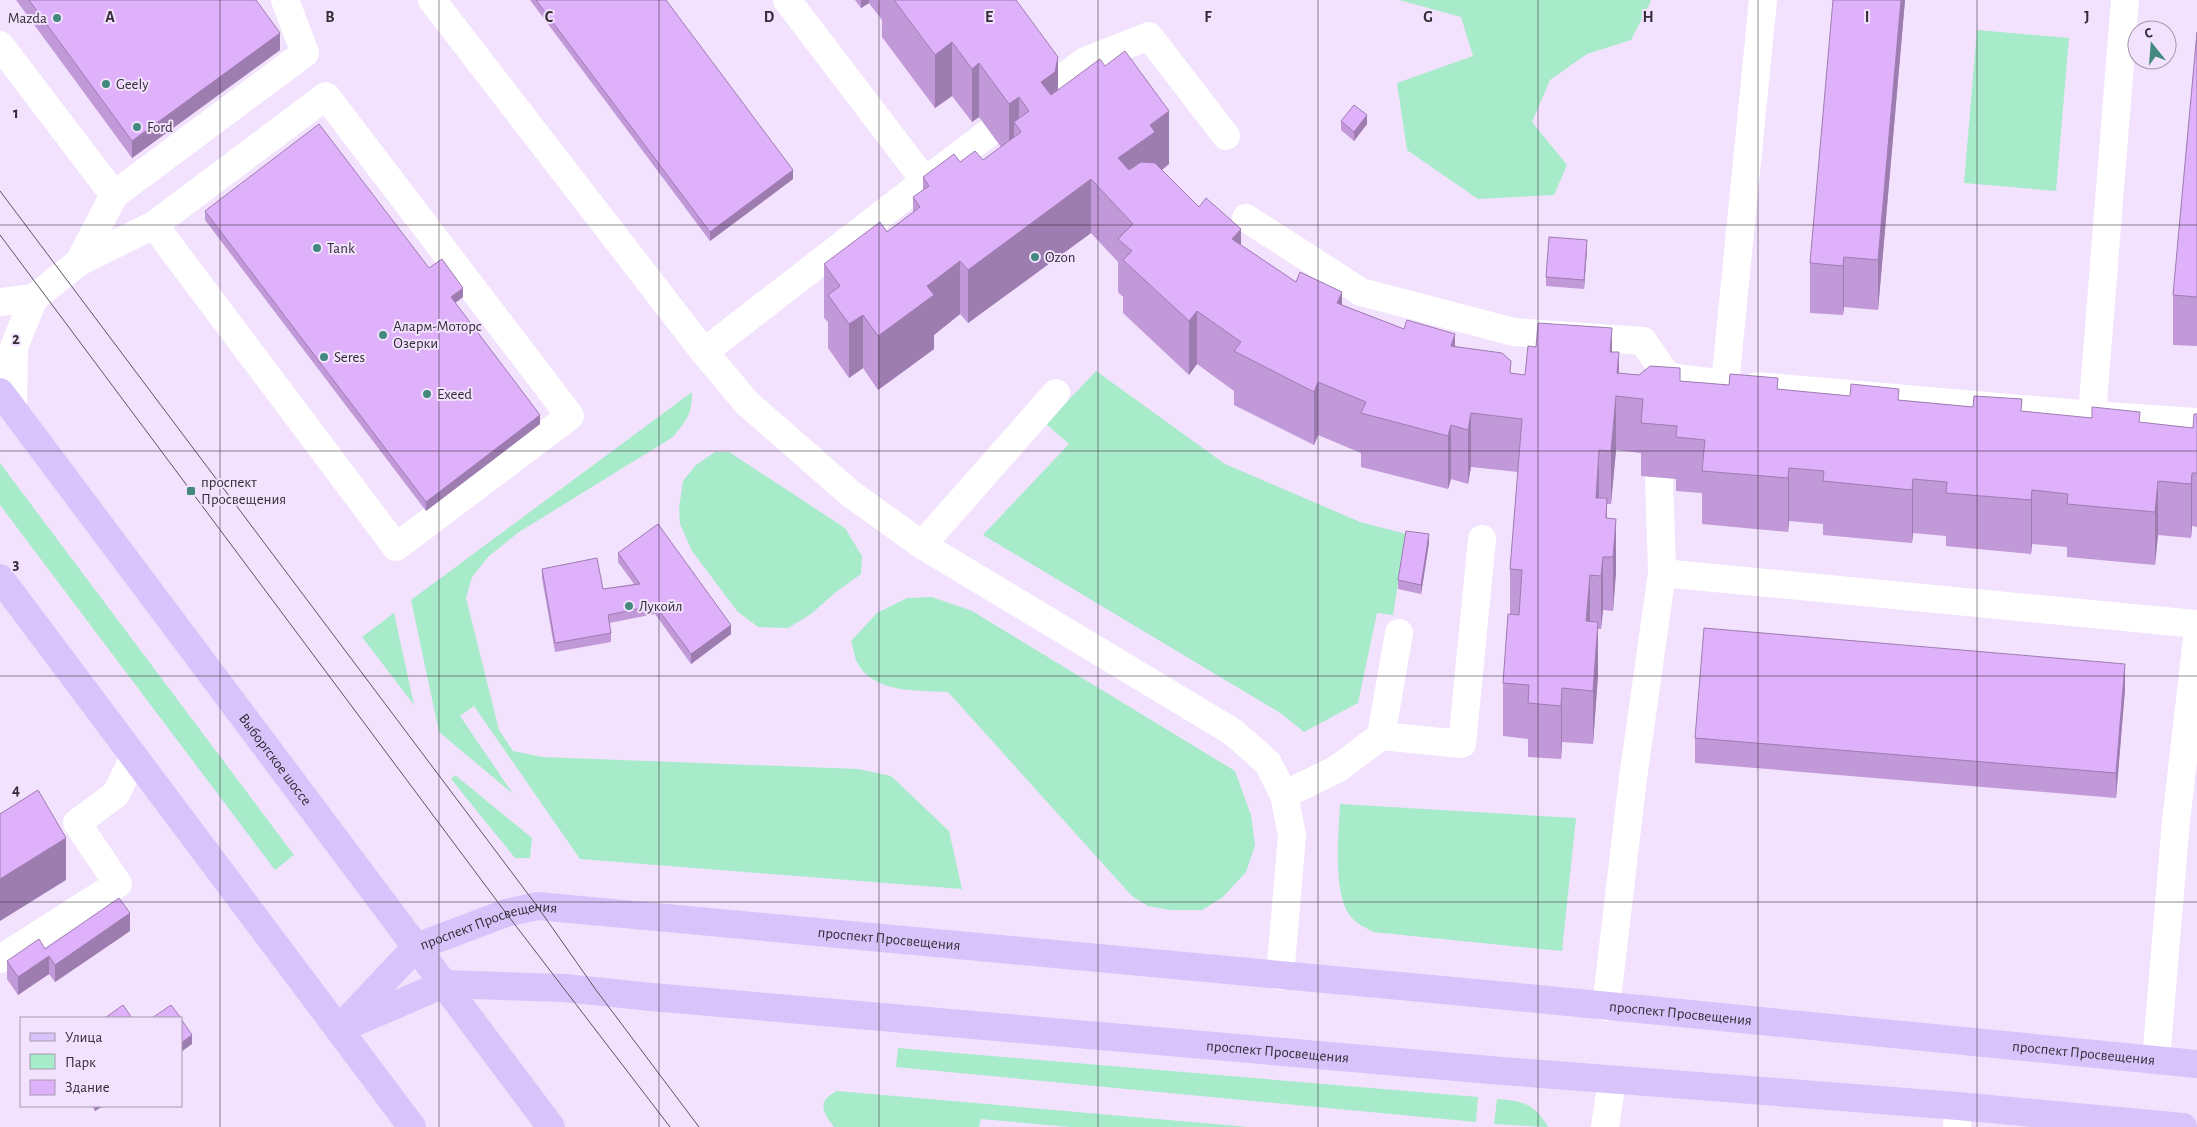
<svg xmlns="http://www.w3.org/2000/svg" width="2197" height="1127" viewBox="0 0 2197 1127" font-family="'Alegreya Sans',sans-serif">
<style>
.green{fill:#a7ebcb}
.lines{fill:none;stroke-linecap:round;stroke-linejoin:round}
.minor{stroke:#fff;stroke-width:28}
.major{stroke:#d8c4fa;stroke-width:28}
.tram{stroke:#5b5360;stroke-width:1}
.wall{fill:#c198d8}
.shaded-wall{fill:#9d7cb0}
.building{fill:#e0b1fb;stroke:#9d7cb0}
.grid{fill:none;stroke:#332d37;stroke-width:1;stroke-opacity:0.55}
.poi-dot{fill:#438980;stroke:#f2e2fd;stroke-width:2}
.labels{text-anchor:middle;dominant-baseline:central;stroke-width:4;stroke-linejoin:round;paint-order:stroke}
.poi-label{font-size:15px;fill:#332d37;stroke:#f2e2fd;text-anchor:start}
.street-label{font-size:15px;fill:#332d37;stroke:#f2e2fd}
.grid-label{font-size:16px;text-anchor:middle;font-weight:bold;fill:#332d37;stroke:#f2e2fd;stroke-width:4;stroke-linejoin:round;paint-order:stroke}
</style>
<rect width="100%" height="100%" fill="#f2e2fd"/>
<!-- green -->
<g class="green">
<path d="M1399 0H1650L1651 1 1631 40 1587 54 1550 80 1532 122 1567 165 1554 195 1478 199 1407 150 1397 83 1473 56 1461 17Z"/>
<path d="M1977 30 2069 38 2056 191 1964 183Z"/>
<path d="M1096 371 1225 464 1360 522 1406 534 1393 615 1377 613 1358 703 1304 732 1282 714 983 535 1069 444 1046 424Z"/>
<path d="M692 392C692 414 687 420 673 437L519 532 489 556 472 577 466 598 499 730 513 751 542 757 858 769 891 776 949 831 962 889 580 859 474 706 460 716 513 794 439 732 411 600Z"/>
<path d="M715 452H729L845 528 862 556 861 574 836 592 811 614 788 628 758 627 737 611 692 551 680 524 679 508 683 481 696 465Z"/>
<path d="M0 463 294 855 275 870 0 505Z"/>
<path d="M932 597 972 611 1235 771 1251 815 1255 845 1246 872 1223 897 1202 910H1171L1148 906 1132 896 948 692C917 690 871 694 856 660 854 654 853 647 851 641L877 613 907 598Z"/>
<path d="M394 613 414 705 362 637Z"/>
<path d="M455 775 532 838 530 858H515L451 779Z"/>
<path d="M1340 804 1576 818 1562 951 1373 932C1367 928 1359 925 1354 920 1331 900 1339 832 1340 804Z"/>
<path d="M898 1048 1478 1097 1476 1122 896 1067Z"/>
<path d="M837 1091 1249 1127H1070L981 1119 979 1127H834C822 1111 817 1101 837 1091Z"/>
<path d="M1497 1099C1523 1101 1534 1103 1548 1127L1494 1124Z"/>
</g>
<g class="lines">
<!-- minor -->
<g class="minor">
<path d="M432 0 704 352 747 403 851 494 922 545 1233 732 1268 763 1284 795 1292 835 1280 976"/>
<path d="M787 0 925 181"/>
<path d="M2125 0 2092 415 2197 422"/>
<path d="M0 45 114 195"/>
<path d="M1044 92 1085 61 1149 36 1226 136"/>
<path d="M1246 218 1361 292 1514 332 1643 341 1668 377"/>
<path d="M79 262 114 195 305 53 285 0"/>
<path d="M0 302 34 298"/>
<path d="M704 352 925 181 990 132"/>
<path d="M1757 386 2092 415"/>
<path d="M1666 402 1668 377 1725 384 1763 0"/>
<path d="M13 409 14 347 34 298 79 262 154 225 326 96 570 416 396 547 154 225"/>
<path d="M922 545 1056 393"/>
<path d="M1662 573 2197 624"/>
<path d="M1381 736 1462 744 1482 539"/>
<path d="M1284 795 1337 769 1381 736 1399 633"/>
<path d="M0 959 118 884 77 823 116 794 134 757"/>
<path d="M1606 1007 1633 778 1662 573 1659 477"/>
<path d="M2156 1060 2176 821 2197 639"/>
<path d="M1605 1127 1612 1080"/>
<path d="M1957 1127 1958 1106"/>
</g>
<!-- major -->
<g class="major">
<path id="s1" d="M0 392 551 1127"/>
<path d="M0 578 412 1127"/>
<path id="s2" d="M349 1025 444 984 564 988 652 997 1490 1070 1958 1106 2183 1127"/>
<path id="s3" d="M339 1029 416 947 506 913 537 906 1497 995 2197 1064"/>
</g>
<!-- tram -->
<g class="tram">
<path d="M0 191 537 906 596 990 699 1127"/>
<path d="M0 235 506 913 670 1127"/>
</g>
</g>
<!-- wall -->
<g class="wall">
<path d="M16 0H256L280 50 132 158Z"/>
<path d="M530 0H666L793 179 710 241Z"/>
<path d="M855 0H1016L1058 90 1169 164 1162 170 1199 207 1241 245 1296 282 1342 305 1404 329 1455 346 1511 373 1525 375 1612 352 1619 373 1680 381 1899 400 2193 428 2197 414V527L2192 526 2191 538 2158 535 2155 565 2067 557V547L2032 544 2031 554 1946 546V536L1913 533 1912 543 1823 535V524L1789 521 1788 532 1702 524V493L1676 491V479L1641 476V453L1616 450 1611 504H1607V518L1616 572 1613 611 1603 610 1601 629H1598V675L1593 744 1562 742 1561 759 1528 757V739L1503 736V683L1510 615V569L1518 472 1471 467 1468 484 1451 479 1448 489 1361 467V453L1318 435 1314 445 1234 405V391L1197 364 1189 375 1123 313V297L1118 292V262L1091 233 968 323 960 314 934 335V349L878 390 863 368 849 378 828 348V322L824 318V264L887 232 913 212V197L923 190V177L960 162 983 160 1001 147 979 117 972 122 952 96 935 108 882 37V20L869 3 861 8Z"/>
<path d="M1905 0 1878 310 1844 307 1843 315 1810 313V263Z"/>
<path d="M2197 32V346L2173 345V295Z"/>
<path d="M1341 121 1367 124 1354 141 1341 130Z"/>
<path d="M205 211 429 268 463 297 455 303 540 424 426 511 205 220Z"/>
<path d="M1587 249 1584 289 1546 286V277Z"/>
<path d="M1429 543 1421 594 1398 589V580Z"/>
<path d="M618 553 731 634 691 664 655 614 609 623 611 633V642L555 652 542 578V569L603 589 634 584 618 562Z"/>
<path d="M2125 689 2116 798 1695 763V738Z"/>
<path d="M130 931 55 982 49 974 18 995 7 979V961L45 949Z"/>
<path d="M92 1106H103L95 1111Z"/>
</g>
<!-- shaded-wall -->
<g class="shaded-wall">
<path d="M861 0H869V3L861 8Z"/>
<path d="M1901 0H1905L1878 310V260Z"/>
<path d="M280 33V50L132 158V141Z"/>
<path d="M952 42V96L935 108V55Z"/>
<path d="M1058 57V111L1041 82Z"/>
<path d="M979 63V117L972 122V69Z"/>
<path d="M1019 97V128L1014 122V154L1009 157V104Z"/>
<path d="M1169 111V164L1155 175 1120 210 1118 158 1150 125Z"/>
<path d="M1367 115V124L1354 141V132Z"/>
<path d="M793 170V179L710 241V232Z"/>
<path d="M1091 179V233L968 323V270Z"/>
<path d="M1241 229V283L1232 239Z"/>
<path d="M1587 240V249L1584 289V280Z"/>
<path d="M1844 257V307L1843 315V266Z"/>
<path d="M960 261V314L934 335V349L878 390V336L927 286Z"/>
<path d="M463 288V297L451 306V297Z"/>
<path d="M1342 292V345L1337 303Z"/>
<path d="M1197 311V364L1189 375V321Z"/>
<path d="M863 315V368L849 378V324Z"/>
<path d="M1612 328V382L1610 352Z"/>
<path d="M1455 334V388L1451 346Z"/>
<path d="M1619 352V396L1617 373Z"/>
<path d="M1318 382V435L1314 445V392Z"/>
<path d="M1616 396V450L1611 504V451Z"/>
<path d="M1471 413V467L1468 484V430Z"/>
<path d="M540 415V424L426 511V502Z"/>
<path d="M1451 425V479L1448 489V436Z"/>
<path d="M1599 450V503L1596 498Z"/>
<path d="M1789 468V521L1788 532V478Z"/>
<path d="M2192 473V526L2191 538V484Z"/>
<path d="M1913 479V533L1912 543V490Z"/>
<path d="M2158 481V535L2155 565V512Z"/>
<path d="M2032 490V544L2031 554V500Z"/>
<path d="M1607 498V552L1606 518Z"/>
<path d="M1616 519V572L1613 611V557Z"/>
<path d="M1429 534V543L1421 594V585Z"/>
<path d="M1603 557V610L1601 629V576Z"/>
<path d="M1590 575V629L1586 621Z"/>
<path d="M1598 622V675L1593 744V691Z"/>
<path d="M731 625V634L691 664V654Z"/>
<path d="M2125 664V689L2116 798V773Z"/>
<path d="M1562 688V742L1561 759V706Z"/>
<path d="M66 838V880L0 921V879Z"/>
<path d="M130 913V931L55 982V965Z"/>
<path d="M49 956V974L18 995V977Z"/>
<path d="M192 1035V1044L181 1052V1043Z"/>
<path d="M95 1106H103L95 1111Z"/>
</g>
<!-- building -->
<g class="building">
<path d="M29 0H256L280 33 132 141Z"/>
<path d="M536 0H666L793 170 710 232Z"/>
<path d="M894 0H1016L1058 57 1055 72 1041 82 1051 95 1100 59 1105 66 1125 51 1169 111 1150 125 1155 132 1118 158 1129 170 1141 162 1155 163 1199 207 1206 198 1241 229 1232 239 1296 282 1300 272 1342 292 1337 303 1347 307 1404 329 1407 320 1455 334 1451 346 1502 353 1511 361 1510 373 1525 375 1528 346 1536 347 1538 323 1612 328 1610 352H1619L1617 373 1639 375 1650 366 1680 368V381L1729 385 1730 374 1778 378 1777 389 1850 396 1851 384 1899 389 1898 400 1973 407 1974 396 2022 399 2021 411 2092 418V407L2140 412 2139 422 2193 428 2194 414H2197V473H2192L2191 484 2158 481 2155 512 2067 504 2068 494 2032 490 2031 500 1946 493 1947 482 1913 479 1912 490 1823 481 1824 471 1789 468 1788 478 1702 471 1705 440 1676 437 1677 426 1641 423 1643 399 1616 396 1611 451 1599 450 1596 498H1607L1606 518 1616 519 1613 557H1603L1601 576 1590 575 1586 621 1598 622 1593 691 1562 688 1561 706 1528 703 1529 685 1503 683 1508 614 1519 615 1522 570 1510 569 1522 419 1471 413 1468 430 1451 425 1448 436 1361 413 1366 402 1318 382 1314 392 1234 351 1241 342 1197 311 1189 321 1123 260 1132 251 1118 239 1133 224 1091 179 968 270 960 261 927 286 934 295 878 336 863 315 849 324 828 295 840 286 824 264 880 222 887 232 920 207 913 197 929 186 923 177 954 154 960 162 975 151 983 160 1021 132 1014 122 1029 111 1019 97 1009 104 979 63 972 69 952 42 935 55Z"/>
<path d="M1833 0H1901L1878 260 1844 257 1843 266 1810 263Z"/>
<path d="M2197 32V297L2173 295Z"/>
<path d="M1354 105 1367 115 1354 132 1341 121Z"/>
<path d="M319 124 429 268 442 259 463 288 451 297 540 415 426 502 205 211Z"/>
<path d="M1549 237 1587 240 1584 280 1546 277Z"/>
<path d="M658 524 731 625 691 654 655 605 608 615 611 633 555 643 542 569 597 558 603 589 640 584 618 553Z"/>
<path d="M1406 531 1429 534 1421 585 1398 580Z"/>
<path d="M1704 628 2125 664 2116 773 1695 738Z"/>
<path d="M38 790 66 838 0 879V814Z"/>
<path d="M119 898 130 913 55 965 49 956 18 977 7 961 39 939 45 949Z"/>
<path d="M123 1005 132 1018H105Z"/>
<path d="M171 1005 181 1018H152Z"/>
<path d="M181 1019 192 1035 181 1043Z"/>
</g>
<!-- grid -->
<path class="grid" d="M220 0V1127M439 0V1127M659 0V1127M879 0V1127M1098 0V1127M1318 0V1127M1538 0V1127M1758 0V1127M1977 0V1127M0 225H2197M0 451H2197M0 676H2197M0 902H2197"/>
<!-- markers -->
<g class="poi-dot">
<circle cx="57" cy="18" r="5"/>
<circle cx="106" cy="84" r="5"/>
<circle cx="137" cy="127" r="5"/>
<circle cx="317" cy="248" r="5"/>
<circle cx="1035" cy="257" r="5"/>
<circle cx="383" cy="335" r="5"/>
<circle cx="324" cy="357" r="5"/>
<circle cx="427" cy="394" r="5"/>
<rect x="186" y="486" width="10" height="10" rx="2.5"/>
<circle cx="629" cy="606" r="5"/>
</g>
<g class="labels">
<!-- poi labels -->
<g class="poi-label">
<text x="47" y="18" text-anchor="end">Mazda</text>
<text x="116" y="84">Geely</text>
<text x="147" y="127">Ford</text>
<text x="327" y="248">Tank</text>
<text x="1045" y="257">Ozon</text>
<text x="393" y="326">Аларм-Моторс<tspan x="393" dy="17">Озерки</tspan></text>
<text x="334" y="357">Seres</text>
<text x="437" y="394">Exeed</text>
<text x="201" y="482">проспект<tspan x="201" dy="17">Просвещения</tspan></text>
<text x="639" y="606">Лукойл</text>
</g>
<!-- street labels -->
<g class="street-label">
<text stroke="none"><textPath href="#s1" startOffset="459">Выборгское шоссе</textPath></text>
<text stroke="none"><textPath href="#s3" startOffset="189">проспект Просвещения</textPath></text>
<text stroke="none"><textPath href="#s3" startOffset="594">проспект Просвещения</textPath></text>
<text stroke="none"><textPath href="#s3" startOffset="1389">проспект Просвещения</textPath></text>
<text stroke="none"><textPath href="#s2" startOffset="940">проспект Просвещения</textPath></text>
<text stroke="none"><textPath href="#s3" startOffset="1794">проспект Просвещения</textPath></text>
</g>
</g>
<g class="grid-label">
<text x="110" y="22">A</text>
<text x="330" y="22">B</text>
<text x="549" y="22">C</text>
<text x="769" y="22">D</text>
<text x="989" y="22">E</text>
<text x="1208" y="22">F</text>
<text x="1428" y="22">G</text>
<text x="1648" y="22">H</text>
<text x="1867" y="22">I</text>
<text x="2087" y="22">J</text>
<text x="16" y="118">1</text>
<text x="16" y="344">2</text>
<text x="16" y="569">3</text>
<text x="16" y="795">4</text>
</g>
<!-- legend -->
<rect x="20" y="1017" width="162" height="90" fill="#f2e2fd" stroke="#a69aae"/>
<rect x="30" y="1033" width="25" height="8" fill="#d8c4fa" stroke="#a69aae"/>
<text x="65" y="1042" font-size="15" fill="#332d37">Улица</text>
<rect x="30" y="1054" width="25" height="15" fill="#a7ebcb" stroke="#a69aae"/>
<text x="65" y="1067" font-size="15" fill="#332d37">Парк</text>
<rect x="30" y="1080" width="25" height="15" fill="#e0b1fb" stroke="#a69aae"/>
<text x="65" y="1092" font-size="15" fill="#332d37">Здание</text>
<!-- north arrow -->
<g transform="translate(2152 45) rotate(343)"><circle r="24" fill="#f2e2fd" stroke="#a69aae"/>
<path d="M0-4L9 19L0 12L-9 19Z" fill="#438980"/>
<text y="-8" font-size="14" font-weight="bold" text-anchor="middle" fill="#332d37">С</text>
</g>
</svg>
